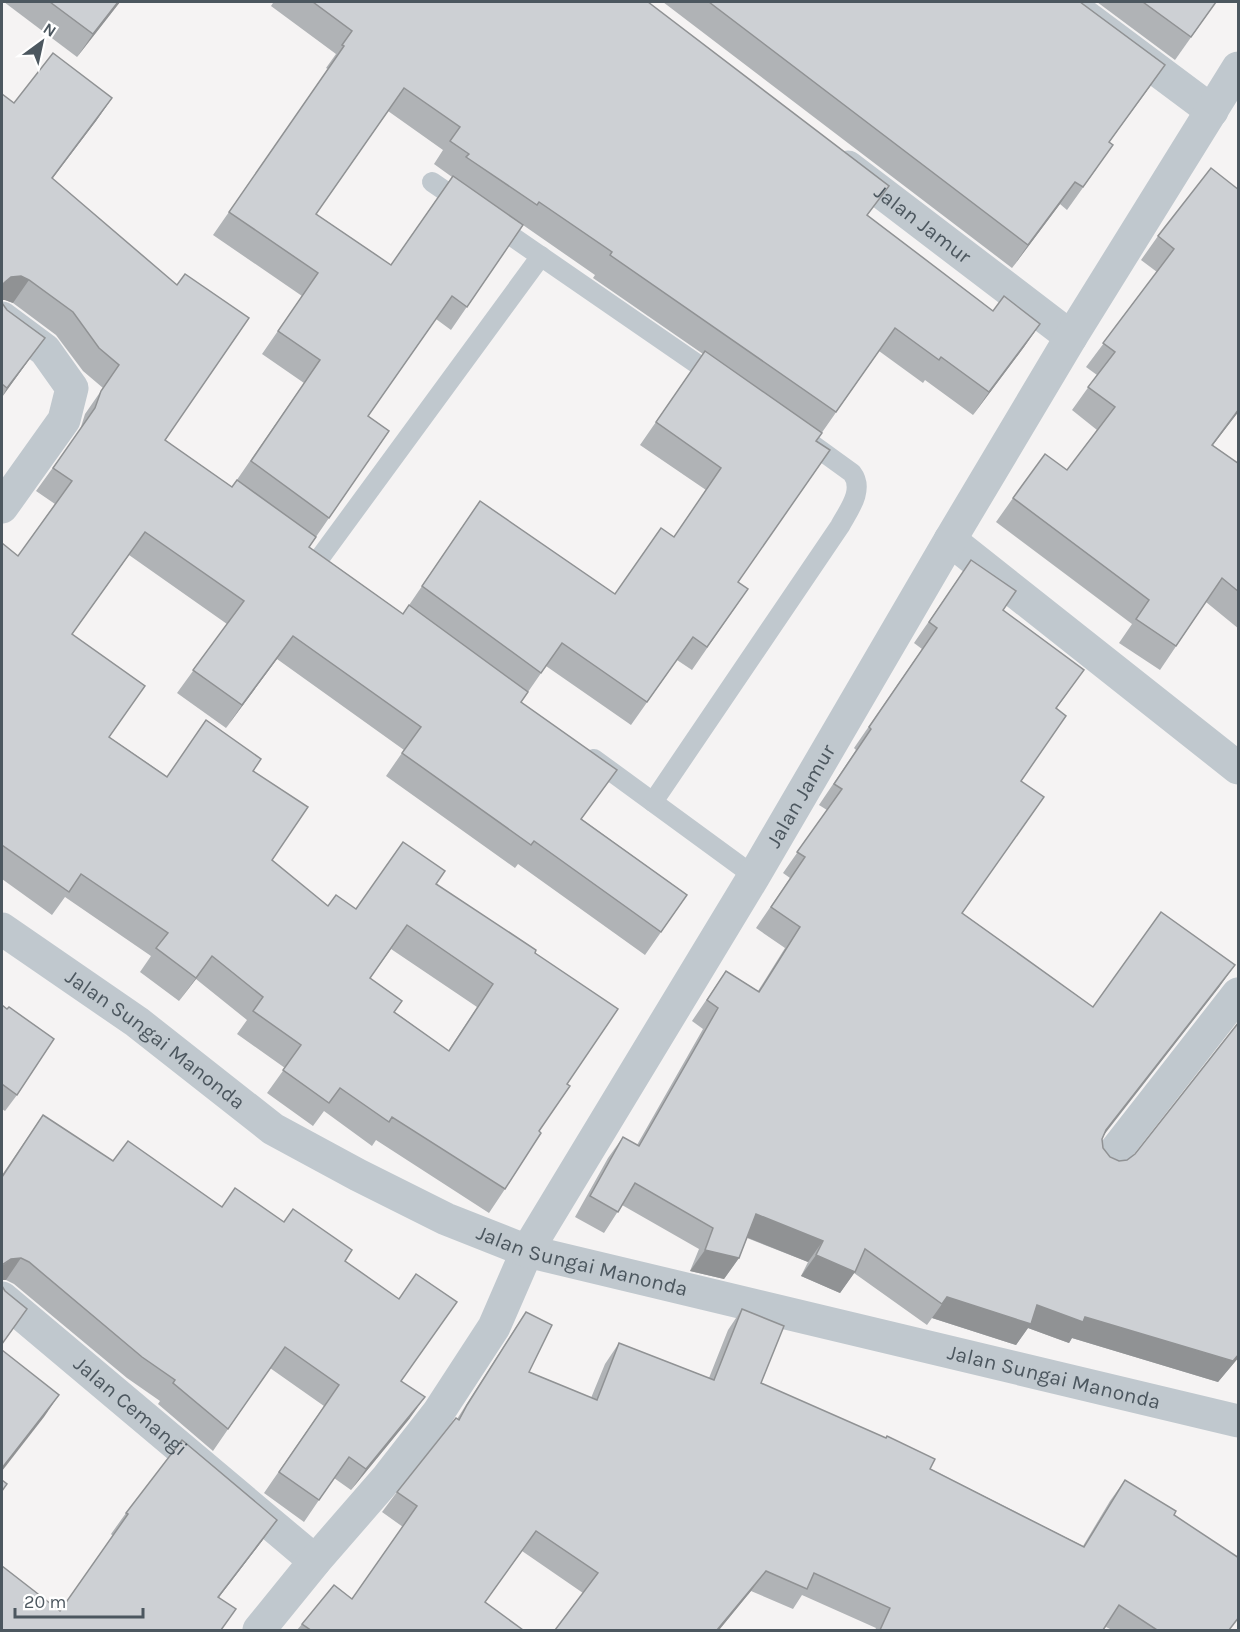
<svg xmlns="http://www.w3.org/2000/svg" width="1240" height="1632" viewBox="0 0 1240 1632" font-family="Karla,sans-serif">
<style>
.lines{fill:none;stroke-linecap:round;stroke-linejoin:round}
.service{stroke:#c0c8ce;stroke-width:20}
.minor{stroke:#c0c8ce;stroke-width:33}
.tertiary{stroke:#c0c8ce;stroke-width:33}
.wall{fill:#b0b3b6;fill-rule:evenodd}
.shaded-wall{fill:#909294}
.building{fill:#cdd0d4;stroke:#909294;stroke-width:1.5;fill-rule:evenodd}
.labels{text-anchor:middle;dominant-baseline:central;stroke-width:6;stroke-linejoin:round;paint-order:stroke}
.street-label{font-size:21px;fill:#4c575f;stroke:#fff}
</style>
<rect width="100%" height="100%" fill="#f5f3f3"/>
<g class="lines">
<!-- service -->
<g class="service">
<path d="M432 182 464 204"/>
<path d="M494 224 716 377"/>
<path d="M319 559 541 256"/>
<path d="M594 759 754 876"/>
<path d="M653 802 840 526C848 511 865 490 852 473L805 439"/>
</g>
<!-- minor -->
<g class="minor">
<path d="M1066 2 1212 111"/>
<path id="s1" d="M848 167 1071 337"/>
<path d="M2 318 45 350 72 388 64 420 2 507"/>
<path d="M950 540 1238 768"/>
<path d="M1106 1163 1238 994"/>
<path id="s2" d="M2 1298 315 1561"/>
<path d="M259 1630 315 1561 388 1477 438 1413 494 1327 527 1251"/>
</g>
<!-- tertiary -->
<g class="tertiary">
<path id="s3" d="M2 929 137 1022 273 1129 358 1175 446 1219 527 1251 1238 1421"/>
<path id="s4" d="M527 1251 754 876 950 540 1071 337 1238 68"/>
</g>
</g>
<!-- wall -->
<g class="wall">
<path d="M4 2H120L77 57Z"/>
<path d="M271 2H648L868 216 993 311 1040 324 1024 347 973 415 925 380 923 383 879 351 816 441 738 582 748 589 692 670 677 660 631 725 546 666 521 702 582 819 687 895 645 955 518 864 515 868 386 776 404 750 277 659 226 728 177 693 227 624 129 555 72 634 109 737 167 776 253 771 272 860 328 906 356 909 436 884 535 953 567 1084 505 1189 489 1213 376 1140 372 1146 324 1111 313 1126 267 1093 285 1068 237 1034 247 1020 196 979 179 1001 140 972 151 956 65 897 52 915 2 879V543L18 556 55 504 36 491 80 430 85 414 103 388 83 371 56 335 13 303 5 300H2V94L14 103 112 98 96 121 52 179 165 440 232 487 304 383 262 354 302 296 213 235 328 69 326 68 336 54 271 6 273 3ZM388 111 443 150 434 164 452 177 391 265 316 214ZM523 225 595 275 593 278 703 354 640 445 706 490 674 537 615 594 480 501 403 614 309 547 389 431 368 416 436 319 451 330ZM391 949 477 1007 448 1051 395 1012 370 978Z"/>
<path d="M663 2H1080L1165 65 1109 142 1097 168 1067 210 1060 204 1012 268Z"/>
<path d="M1097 2H1216L1175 60Z"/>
<path d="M1239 190V411L1213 445 1239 464V629L1206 602 1160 670 1119 643 1132 624 996 522 1013 498 1067 470 1097 430 1072 410 1097 375 1086 367 1157 272 1141 260 1158 236Z"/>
<path d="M2 303 28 361 2 397Z"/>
<path d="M971 560 1003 610 1069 691 1056 709 1021 781 962 913 1093 1007 1220 986 1104 1135 1102 1139 1103 1148 1110 1157 1119 1161 1127 1160 1135 1154 1239 1022V1357L1218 1382 1072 1338 1069 1343 1028 1328 1016 1345 932 1318 927 1325 854 1273 840 1293 801 1276 808 1262 747 1238 739 1258 724 1279 690 1271 699 1249 622 1205 604 1233 575 1217 608 1158 623 1137 637 1145 703 1029 692 1021 726 971 758 991 785 948 756 928 790 878 783 873 827 810 819 805 856 750 854 748 922 649 914 643Z"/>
<path d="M2 1005 17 1095 5 1111 2 1109Z"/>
<path d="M43 1115 113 1161 222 1206 284 1222 345 1261 401 1381 410 1418 351 1490 334 1478 304 1522 264 1493 324 1406 270 1368 213 1451 158 1404 160 1401 127 1378 14 1284 6 1280H2V1175Z"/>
<path d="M742 1309 761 1383 1083 1546 1110 1501 1125 1480 1174 1515 1229 1630H1112L1106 1627 1103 1630H875L876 1628 802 1595 793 1609 751 1591 719 1630H555L583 1593 522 1551 485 1602 523 1630H297L302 1624 352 1599 403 1527 382 1512 397 1492 457 1419 512 1333 526 1312 529 1372 591 1398 605 1364 619 1343 709 1378 728 1330Z"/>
<path d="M126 1513 277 1520 262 1541 219 1597 60 1611 113 1536 111 1534Z"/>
</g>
<!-- shaded-wall -->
<g class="shaded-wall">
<path d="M118 2H120L77 57 93 34Z"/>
<path d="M1165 65 1149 88 1093 164Z"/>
<path d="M112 98 96 121 35 201 52 178Z"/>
<path d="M1075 182 1060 204 1012 268 1028 245Z"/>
<path d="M21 276 29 280 13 303 5 300H2V286L4 283 11 277Z"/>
<path d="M1040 324 1024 347 973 415 989 392Z"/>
<path d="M45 338 28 361 2 397 7 388Z"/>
<path d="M1239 409V411L1195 468 1212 445Z"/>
<path d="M293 636 277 659 226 728 242 705Z"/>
<path d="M212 956 196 979 179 1001 196 978Z"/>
<path d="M1235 965 1220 986 1091 1151 1106 1130Z"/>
<path d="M756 1214 823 1241 808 1262 741 1235Z"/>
<path d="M705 1250 739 1258 724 1279 690 1271Z"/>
<path d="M816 1255 855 1272 840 1293 801 1276Z"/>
<path d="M21 1258 6 1280H2V1266L11 1259Z"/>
<path d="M947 1297 1037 1305 1239 1354V1357L1218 1382 1072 1338 1069 1343 1028 1328 1016 1345 932 1318Z"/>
<path d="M59 1395 44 1417 2 1471V1468Z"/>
<path d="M425 1397 410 1418 351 1490 366 1469Z"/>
<path d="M277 1520 262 1541 203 1618 218 1597Z"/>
<path d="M766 1571 751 1591 719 1630H717Z"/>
</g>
<!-- building -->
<g class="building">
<path d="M50 2H118L93 34Z"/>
<path d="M313 2H648L889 186 867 215 993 311 1004 296 1040 324 989 392 941 357 939 360 895 328 836 412 610 255 612 252 539 202 537 205 466 157 469 154 450 141 460 127 404 88 316 214 391 265 453 176 523 225 467 307 452 296 368 416 389 431 329 518 251 461 320 360 278 331 318 273 229 212 344 46 342 45 352 31Z"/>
<path d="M709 2H1080L1165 65 1109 142 1113 145 1083 187 1075 182 1028 245Z"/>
<path d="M1143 2H1216L1191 37Z"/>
<path d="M53 53 112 98 52 178 177 285 185 274 249 318 165 440 232 487 237 480 316 537 309 547 403 614 409 605 528 692 521 702 617 770 581 819 687 895 661 932 534 841 531 845 402 753 421 727 293 636 242 705 193 670 244 601 145 532 72 634 145 686 109 737 167 777 206 720 261 759 253 771 308 807 272 860 328 906 336 895 356 909 403 842 445 871 436 884 536 950 535 953 618 1009 567 1084 570 1086 539 1131 541 1133 505 1189 392 1117 389 1122 340 1088 329 1103 283 1070 301 1045 253 1011 263 997 212 956 196 978 156 948 168 933 81 874 69 892 2 845V543L18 556 72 481 53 468 95 408 101 391 119 365 99 348 73 312 29 280 21 276 11 277 4 283 2 288V94L14 103ZM407 925 493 984 449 1051 394 1012 402 1001 370 978Z"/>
<path d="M1211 168 1239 190V409L1212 445 1239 464V592L1222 578 1176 646 1136 619 1149 600 1013 498 1045 454 1067 470 1115 407 1088 387 1115 352 1103 343 1174 249 1158 236Z"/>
<path d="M2 303 7 310 45 338 7 388 2 384Z"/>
<path d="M705 351 822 433 816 441 830 450 738 582 748 589 707 647 693 637 647 702 562 643 541 673 422 586 480 501 615 594 661 528 674 537 721 468 656 422Z"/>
<path d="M971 560 1016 591 1003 610 1084 670 1056 708 1066 716 1021 781 1044 797 962 913 1093 1007 1161 912 1235 965 1106 1130 1102 1139 1103 1148 1110 1157 1119 1161 1127 1160 1135 1154 1239 1022V1354L1233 1361 1085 1317 1083 1322 1037 1305 1031 1324 947 1297 942 1304 865 1249 855 1272 816 1255 823 1241 756 1214 739 1258 705 1250 713 1228 635 1183 618 1212 590 1196 623 1137 639 1146 718 1008 707 1000 726 971 759 992 800 927 771 907 805 857 797 852 842 789 834 784 871 729 869 727 937 628 929 622Z"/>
<path d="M2 1005 7 1009 9 1007 54 1039 17 1095 2 1084Z"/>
<path d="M43 1115 113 1161 128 1141 222 1207 235 1188 284 1222 293 1209 352 1250 345 1261 399 1299 416 1274 457 1302 401 1381 425 1397 366 1469 349 1457 319 1500 279 1472 339 1385 285 1347 228 1429 173 1383 175 1380 142 1357 29 1262 21 1258 11 1259 2 1265V1267V1177Z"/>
<path d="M2 1286 5 1291 27 1309 2 1344Z"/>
<path d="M742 1309 784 1326 761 1383 886 1438 887 1436 935 1459 930 1469 1084 1547 1125 1480 1176 1511 1174 1515 1239 1558V1617L1229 1630H1157L1119 1605 1103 1630H880L890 1608 814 1573 807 1589 766 1571 717 1630H555L598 1573 536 1531 485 1602 523 1630H307L309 1629 302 1624 334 1585 352 1599 417 1506 397 1492 456 1418 459 1420 467 1405 526 1312 552 1325 529 1372 597 1400 619 1343 714 1380Z"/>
<path d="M2 1350 59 1395 2 1468Z"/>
<path d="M182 1440 277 1520 218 1597 236 1609 221 1630H2V1566L60 1611 128 1514 126 1513Z"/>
<path d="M2 1480 7 1484 2 1491Z"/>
</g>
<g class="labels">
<!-- street labels -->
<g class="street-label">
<text stroke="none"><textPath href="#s1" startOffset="94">Jalan Jamur</textPath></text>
<text stroke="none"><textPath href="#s4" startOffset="531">Jalan Jamur</textPath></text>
<text stroke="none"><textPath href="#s3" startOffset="189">Jalan Sungai Manonda</textPath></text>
<text stroke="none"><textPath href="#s3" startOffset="675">Jalan Sungai Manonda</textPath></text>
<text stroke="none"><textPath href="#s3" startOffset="1161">Jalan Sungai Manonda</textPath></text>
<text stroke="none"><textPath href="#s2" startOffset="168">Jalan Cemangi</textPath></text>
</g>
</g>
<!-- border -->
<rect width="1240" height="1632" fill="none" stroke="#4c575f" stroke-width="6"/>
<!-- north arrow -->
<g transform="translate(42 42) rotate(33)" stroke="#ffffff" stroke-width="4.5" paint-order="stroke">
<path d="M0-4.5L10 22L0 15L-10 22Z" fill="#4c575f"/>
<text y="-9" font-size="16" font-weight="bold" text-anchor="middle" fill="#4c575f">N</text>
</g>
<!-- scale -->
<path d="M15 1608v9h128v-9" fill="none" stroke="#4c575f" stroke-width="3"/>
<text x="24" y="1608" font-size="18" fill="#4c575f" stroke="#ffffff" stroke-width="4.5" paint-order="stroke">20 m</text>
</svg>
